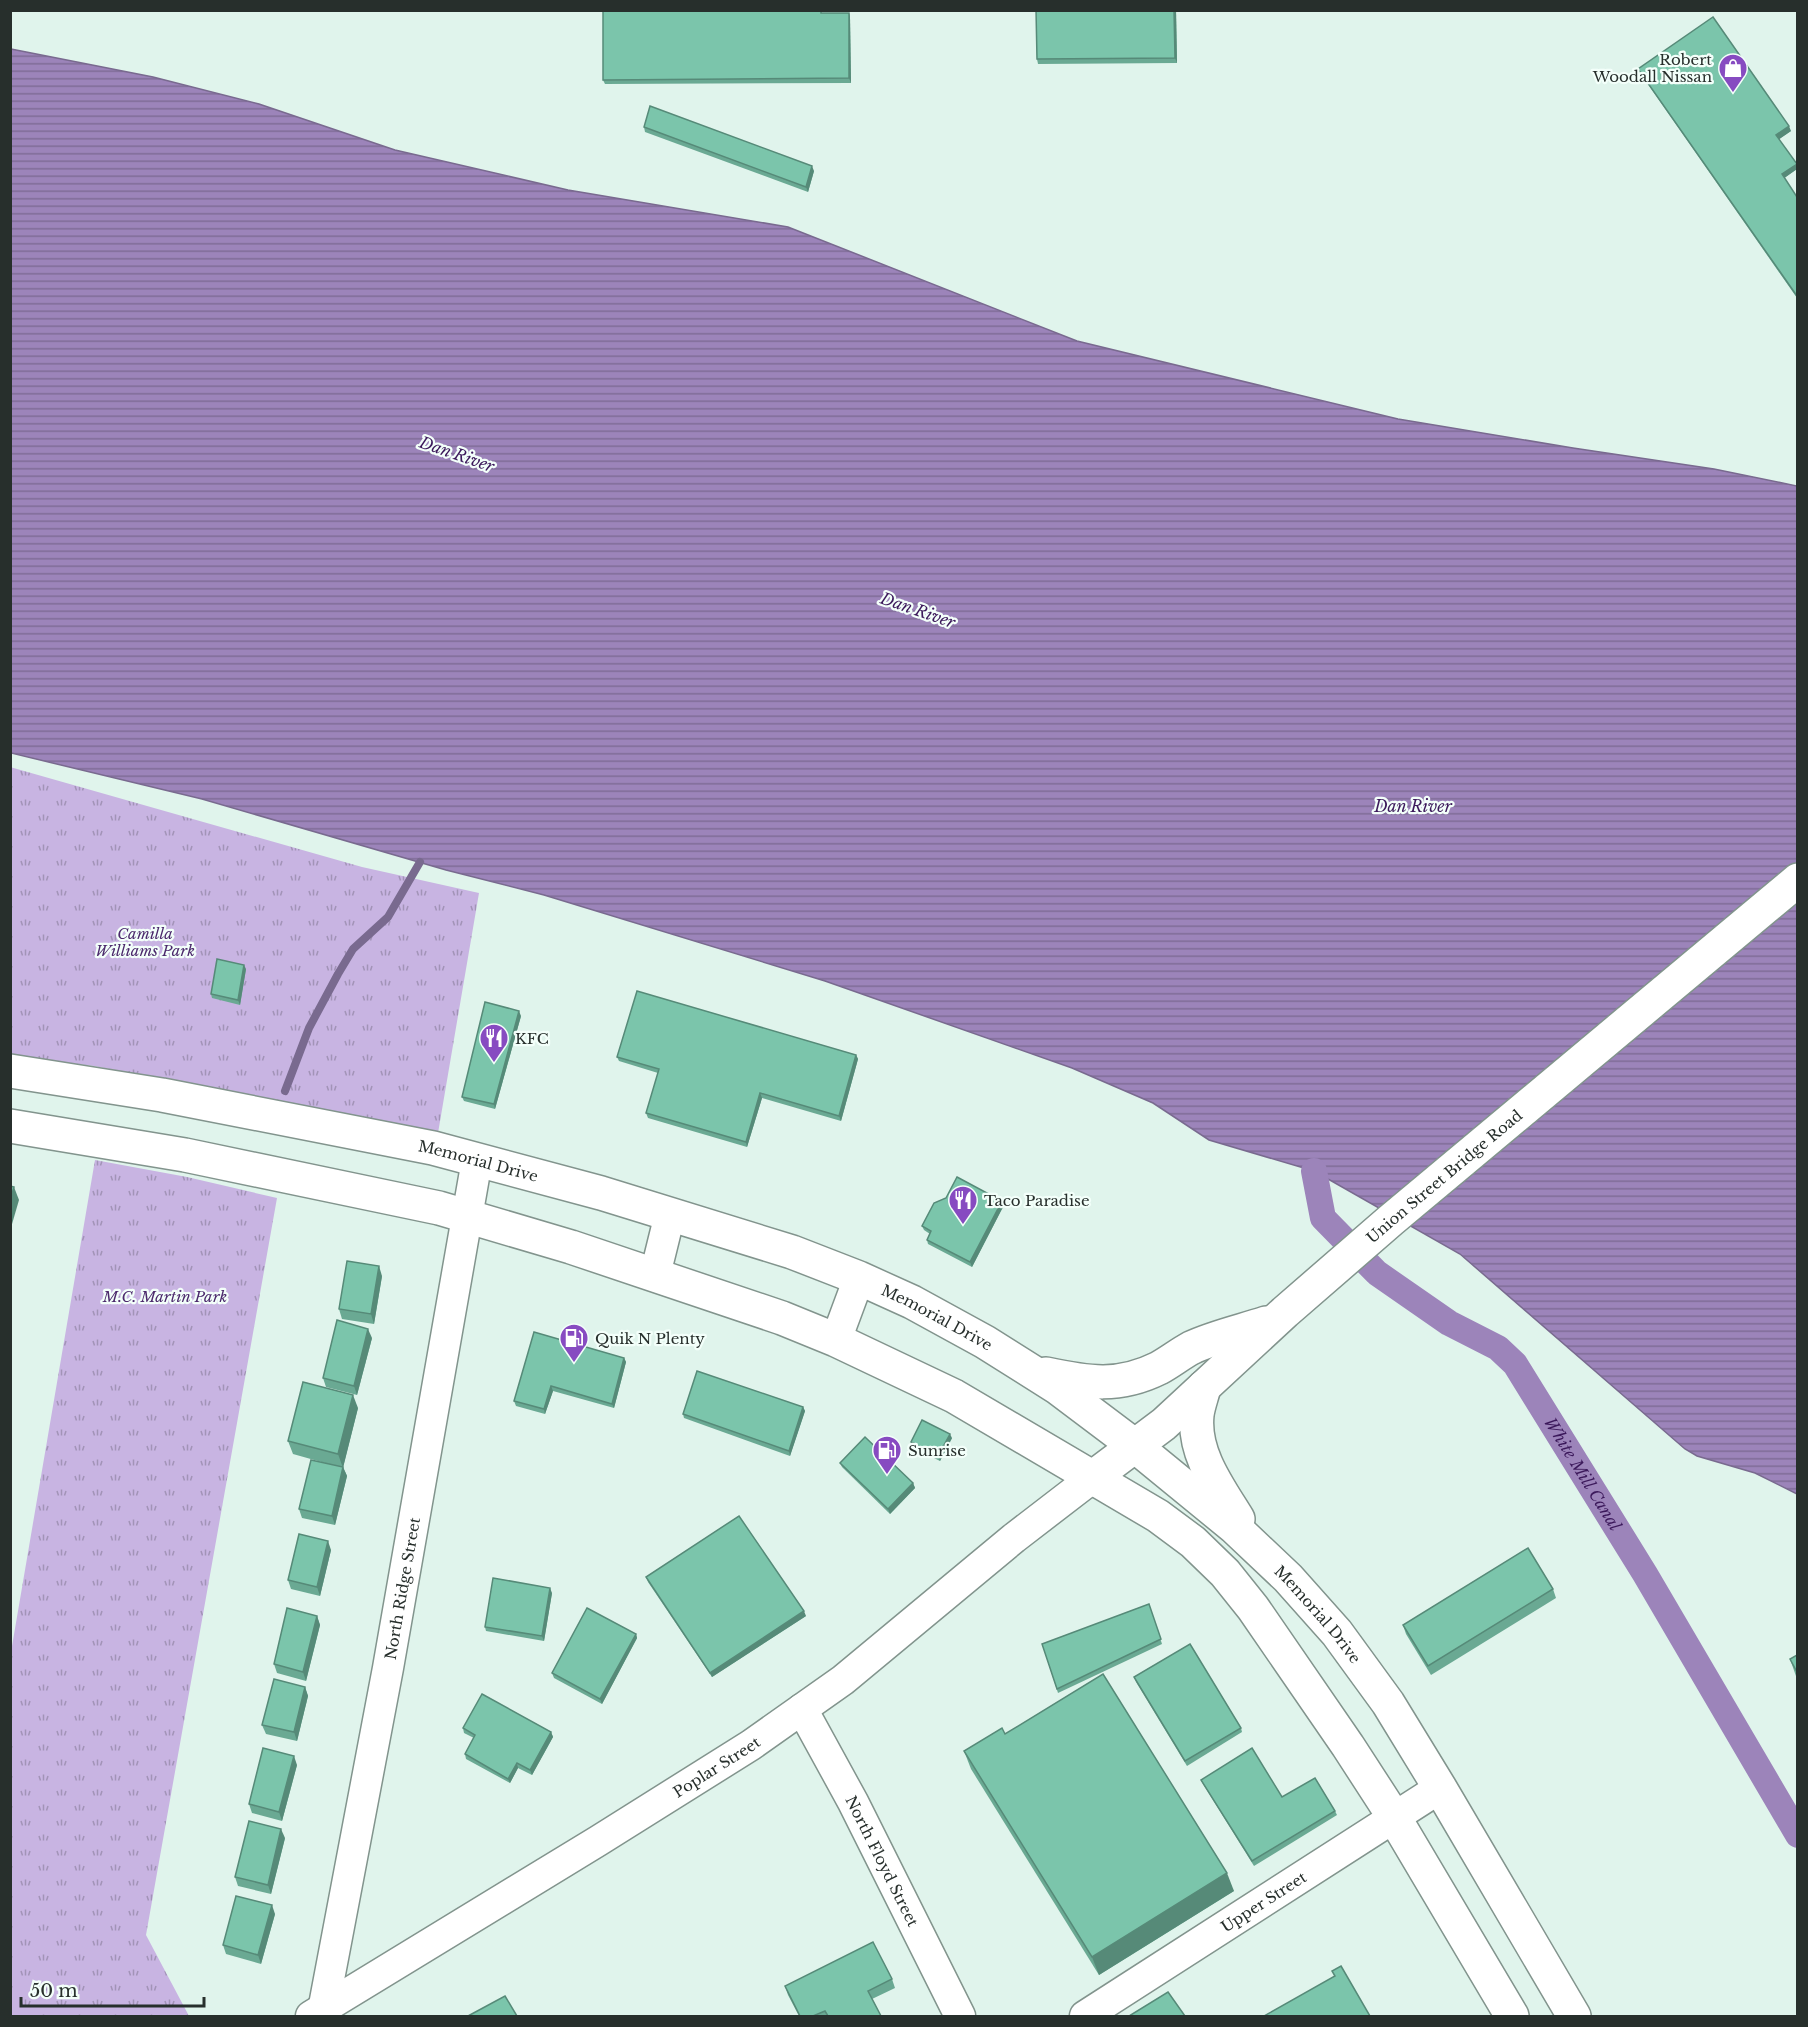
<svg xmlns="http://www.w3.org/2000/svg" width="1808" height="2027" viewBox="0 0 1808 2027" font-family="'Libre Baskerville',serif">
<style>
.grass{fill:url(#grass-tufts)}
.water{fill:url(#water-rules);stroke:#796a8f;stroke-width:1.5}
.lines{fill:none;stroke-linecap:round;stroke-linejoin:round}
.stream{stroke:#796a8f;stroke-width:8}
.canal{stroke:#9c84ba;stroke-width:26}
.minor-casing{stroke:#82948d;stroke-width:33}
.major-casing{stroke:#82948d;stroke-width:36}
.minor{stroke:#fff;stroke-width:30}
.major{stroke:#fff;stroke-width:33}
.wall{fill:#6aa993}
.shaded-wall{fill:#568a78}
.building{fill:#7bc5ab;stroke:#568a78;stroke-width:1.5}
.labels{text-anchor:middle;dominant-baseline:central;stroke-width:4.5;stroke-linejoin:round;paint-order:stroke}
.poi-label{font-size:15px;fill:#272f2c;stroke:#f3fffa;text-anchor:start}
.park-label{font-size:15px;font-style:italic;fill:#4b296c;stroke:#f3fffa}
.street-label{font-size:15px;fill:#272f2c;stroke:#f3fffa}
.water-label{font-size:16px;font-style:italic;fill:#3c195b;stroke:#f3fffa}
</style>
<defs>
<pattern id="grass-tufts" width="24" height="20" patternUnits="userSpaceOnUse" patternTransform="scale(1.5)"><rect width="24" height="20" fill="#c8b4e2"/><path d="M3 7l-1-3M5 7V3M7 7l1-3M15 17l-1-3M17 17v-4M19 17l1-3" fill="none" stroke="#a293b7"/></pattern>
<pattern id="water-rules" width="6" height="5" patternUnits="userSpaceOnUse" patternTransform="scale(1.5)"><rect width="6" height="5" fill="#9c84ba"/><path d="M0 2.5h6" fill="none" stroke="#7f6c97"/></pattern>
</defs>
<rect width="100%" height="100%" fill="#e0f4ec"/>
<!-- grass -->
<g class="grass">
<path d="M10 767 362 867 479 893 438 1133 94 1066 11 1056Z"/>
<path d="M95 1160 187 1177 277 1198 146 1935 189 2016H11V1652Z"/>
</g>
<!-- water -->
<path class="water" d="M11 49 153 77 259 104 395 150 568 190 788 227 1077 341 1398 419 1573 448 1714 469 1797 486V1494L1755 1473 1697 1456 1685 1449 1460 1254 1314 1171 1209 1140 1153 1103 1072 1068 825 981 544 895 446 870 202 799 11 753Z"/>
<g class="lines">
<!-- stream -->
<path class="stream" d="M285 1091 309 1028 338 974 353 949 388 917 420 862"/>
<!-- canal -->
<path class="canal" id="s1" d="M1314 1171 1323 1218 1377 1273 1449 1323 1498 1348 1515 1364 1645 1574 1798 1835"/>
<!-- minor casing -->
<g class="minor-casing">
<g id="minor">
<path d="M655 1275 670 1214"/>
<path d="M836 1340 859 1278"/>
<path id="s2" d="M802 1709 853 1802 960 2016"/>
<path id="s3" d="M311 2016 598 1841 751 1745 843 1680 1014 1538 1092 1478"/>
<path id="s4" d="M322 2016 388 1668 477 1160"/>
<path id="s5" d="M1085 2016 1440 1788"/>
</g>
</g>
<!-- major casing -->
<g class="major-casing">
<g id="major">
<path id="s6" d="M10 1071 162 1095 433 1148 601 1193 792 1252 859 1278 912 1302 985 1342 1058 1388 1135 1446 1234 1527 1288 1578 1337 1633 1388 1703 1440 1788 1574 2016"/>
<path d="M10 1126 185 1155 439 1208 571 1247 782 1318 836 1340 954 1396 1158 1516 1193 1542 1225 1573 1253 1608 1348 1746 1394 1817 1512 2016"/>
<path d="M1046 1374C1088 1383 1119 1388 1159 1368 1170 1362 1180 1354 1191 1348 1214 1337 1242 1331 1266 1323"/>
<path d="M1204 1387C1202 1396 1198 1406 1197 1415 1193 1454 1219 1488 1238 1519"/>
<path id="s7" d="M1092 1478 1164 1424 1285 1312 1391 1220 1798 880"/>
</g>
</g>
<!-- minor -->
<use href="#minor" class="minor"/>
<!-- major -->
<use href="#major" class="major"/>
</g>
<!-- wall -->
<g class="wall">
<path d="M1036 10H1176L1177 63 1038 64 1037 59Z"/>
<path d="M822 13H849L850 17 851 83 605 84 603 80Z"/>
<path d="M1638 69 1791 131 1779 139 1797 169 1784 178 1797 197V298L1640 73Z"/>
<path d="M644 127 814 171 808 192 645 132Z"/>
<path d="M246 969 240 1005 212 998 211 994Z"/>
<path d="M521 1016 495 1109 464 1101 462 1097Z"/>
<path d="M856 1055 858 1059 841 1121 762 1098 747 1147 648 1118 646 1113 658 1073 619 1061 617 1057Z"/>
<path d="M1004 1205 972 1267 928 1244 927 1240 930 1234 924 1230 922 1226Z"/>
<path d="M382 1276 374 1324 342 1319 339 1309Z"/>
<path d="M372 1338 357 1395 326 1387 323 1378Z"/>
<path d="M624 1358 626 1362 614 1408 553 1391 545 1414 516 1406 514 1401Z"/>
<path d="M803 1407 805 1411 790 1456 684 1418 683 1414Z"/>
<path d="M358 1408 343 1467 347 1476 335 1525 302 1518 299 1509 325 1463 293 1454 288 1441Z"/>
<path d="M952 1438 940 1461 912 1447 911 1442Z"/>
<path d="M840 1463 913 1483 915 1488 890 1514 842 1467Z"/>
<path d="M331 1550 320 1596 291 1589 288 1580Z"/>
<path d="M646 1577 806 1616 712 1677 648 1582Z"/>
<path d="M1553 1589 1556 1598 1431 1675 1406 1634 1403 1625Z"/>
<path d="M552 1593 544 1641 486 1631 485 1627Z"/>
<path d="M1149 1604 1162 1644 1058 1693 1042 1644Z"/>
<path d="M317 1616 320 1625 306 1681 277 1673 274 1664Z"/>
<path d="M636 1634 637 1638 602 1704 554 1678 552 1673Z"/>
<path d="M1797 1655V1679L1790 1659Z"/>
<path d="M1134 1677 1241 1728 1242 1732 1187 1766 1136 1682Z"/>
<path d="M305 1687 308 1696 297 1741 266 1734 262 1725Z"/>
<path d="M463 1728 551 1732 553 1737 532 1775 518 1768 510 1783 466 1759 465 1754 474 1738 464 1733Z"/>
<path d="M1005 1734 1234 1891 1099 1975 971 1769 964 1751Z"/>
<path d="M297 1765 282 1821 252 1813 249 1804Z"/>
<path d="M1201 1780 1282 1797 1335 1811 1337 1815 1254 1866 1203 1784Z"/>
<path d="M285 1838 271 1894 238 1886 235 1877Z"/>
<path d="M275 1914 261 1964 226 1954 223 1945Z"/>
<path d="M892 1979 895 1988 872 1999 881 2016H799L788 1995 785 1986Z"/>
</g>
<!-- shaded-wall -->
<g class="shaded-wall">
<path d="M1174 10H1176L1177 63 1175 58Z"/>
<path d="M849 13 850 17 851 83 849 78Z"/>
<path d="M1789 126 1791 131 1778 140 1776 135Z"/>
<path d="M1797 164V169L1783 179 1782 174Z"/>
<path d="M812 166 814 171 808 192 806 187Z"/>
<path d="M244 965 246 969 240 1005 238 1000Z"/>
<path d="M519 1011 521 1016 495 1109 494 1104Z"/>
<path d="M856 1055 858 1059 841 1121 839 1116Z"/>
<path d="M760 1093 762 1098 747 1147 746 1142Z"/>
<path d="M14 1187 19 1200 10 1231V1200Z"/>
<path d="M1002 1201 1004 1205 972 1267 970 1262Z"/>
<path d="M379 1266 382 1276 374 1324 371 1314Z"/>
<path d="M368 1329 372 1338 357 1395 354 1386Z"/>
<path d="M624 1358 626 1362 614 1408 612 1404Z"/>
<path d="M551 1386 553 1391 545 1414 544 1409Z"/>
<path d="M353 1395 358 1408 343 1468 338 1454Z"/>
<path d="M803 1407 805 1411 790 1456 789 1451Z"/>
<path d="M950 1434 952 1438 940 1461 938 1456Z"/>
<path d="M343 1467 347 1476 335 1525 332 1516Z"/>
<path d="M913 1483 915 1488 890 1514 888 1509Z"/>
<path d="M328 1541 331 1550 320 1596 317 1587Z"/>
<path d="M550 1588 552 1593 544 1641 542 1636Z"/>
<path d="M804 1611 806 1616 712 1677 710 1673Z"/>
<path d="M317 1616 320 1625 306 1681 303 1672Z"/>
<path d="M636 1634 637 1638 602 1704 600 1699Z"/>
<path d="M305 1687 308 1696 297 1741 294 1732Z"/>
<path d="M551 1732 553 1737 532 1775 530 1770Z"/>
<path d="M294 1756 297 1765 282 1821 279 1812Z"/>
<path d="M517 1763 518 1768 510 1783 508 1779Z"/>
<path d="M281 1829 285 1838 271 1894 268 1885Z"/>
<path d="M1227 1873 1234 1891 1099 1975 1092 1957Z"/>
<path d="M272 1905 275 1914 261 1964 258 1955Z"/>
</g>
<!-- building -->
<g class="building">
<path d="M603 10H821V13H849V78L603 80Z"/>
<path d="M1036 10H1174L1175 58 1037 59Z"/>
<path d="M1713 17 1789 126 1776 135 1797 164 1782 174 1797 197V296L1638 69Z"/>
<path d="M650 106 812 166 806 187 644 127Z"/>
<path d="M217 959 244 965 238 1000 211 994Z"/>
<path d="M637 991 856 1055 839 1116 760 1093 746 1142 646 1113 659 1069 617 1057Z"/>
<path d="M485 1002 519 1011 494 1104 462 1097Z"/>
<path d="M957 1177 1002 1201 970 1262 927 1240 931 1231 922 1226 934 1203 946 1198Z"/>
<path d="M10 1186 14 1187 10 1200Z"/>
<path d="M347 1261 379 1266 371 1314 339 1309Z"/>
<path d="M337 1320 368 1329 354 1386 323 1378Z"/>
<path d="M534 1332 624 1358 612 1404 551 1386 544 1409 514 1401Z"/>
<path d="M697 1371 803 1407 789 1451 683 1414Z"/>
<path d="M303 1382 353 1395 338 1454 288 1441Z"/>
<path d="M922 1420 950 1434 938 1456 911 1442Z"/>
<path d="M865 1437 913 1483 888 1509 840 1463Z"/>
<path d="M311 1460 343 1467 332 1516 299 1509Z"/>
<path d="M739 1516 804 1611 710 1673 646 1577Z"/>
<path d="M299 1534 328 1541 317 1587 288 1580Z"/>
<path d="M1528 1548 1553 1589 1428 1666 1403 1625Z"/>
<path d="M493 1578 550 1588 542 1636 485 1627Z"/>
<path d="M1149 1604 1161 1639 1057 1689 1042 1644Z"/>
<path d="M287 1608 317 1616 303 1672 274 1664Z"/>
<path d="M587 1608 636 1634 600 1699 552 1673Z"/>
<path d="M1190 1644 1241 1728 1185 1761 1134 1677Z"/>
<path d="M1797 1655V1672L1790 1659Z"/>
<path d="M1103 1674 1227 1873 1092 1957 964 1751 1002 1728 1005 1734Z"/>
<path d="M274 1679 305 1687 294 1732 262 1725Z"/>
<path d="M482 1694 551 1732 530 1770 517 1763 508 1779 465 1754 475 1735 463 1728Z"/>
<path d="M263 1748 294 1756 279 1812 249 1804Z"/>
<path d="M1252 1748 1282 1797 1315 1778 1335 1811 1252 1861 1201 1780Z"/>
<path d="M249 1821 281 1829 268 1885 235 1877Z"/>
<path d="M236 1896 272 1905 258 1955 223 1945Z"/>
<path d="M873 1942 892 1979 868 1991 881 2016H828L825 2011 813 2016H800L785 1986Z"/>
<path d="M1341 1966 1370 2016H1264L1335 1976 1332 1971Z"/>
<path d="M1168 1992 1185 2016H1129Z"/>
<path d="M505 1996 517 2016H468Z"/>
</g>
<!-- icons -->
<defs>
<g id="shop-pin" transform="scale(1.5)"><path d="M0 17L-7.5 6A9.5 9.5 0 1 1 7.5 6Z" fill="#874bc1" stroke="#f3fffa"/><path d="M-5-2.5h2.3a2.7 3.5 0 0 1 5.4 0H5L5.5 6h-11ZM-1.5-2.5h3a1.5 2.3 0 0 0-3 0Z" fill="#fff"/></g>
<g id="restaurant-pin" transform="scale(1.5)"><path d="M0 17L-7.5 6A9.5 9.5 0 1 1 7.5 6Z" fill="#874bc1" stroke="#f3fffa"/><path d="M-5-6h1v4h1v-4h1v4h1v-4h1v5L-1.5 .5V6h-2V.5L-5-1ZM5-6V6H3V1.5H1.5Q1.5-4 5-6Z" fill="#fff"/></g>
<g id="fuel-pin" transform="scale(1.5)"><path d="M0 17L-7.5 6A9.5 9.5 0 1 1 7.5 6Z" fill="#874bc1" stroke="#f3fffa"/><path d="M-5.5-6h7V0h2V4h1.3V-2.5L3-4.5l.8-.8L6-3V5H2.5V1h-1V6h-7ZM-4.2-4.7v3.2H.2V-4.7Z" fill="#fff"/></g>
</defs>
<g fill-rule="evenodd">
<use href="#shop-pin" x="1733" y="68"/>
<use href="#restaurant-pin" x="494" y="1038"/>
<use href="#restaurant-pin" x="963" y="1200"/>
<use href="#fuel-pin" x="574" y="1338"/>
<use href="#fuel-pin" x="887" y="1450"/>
</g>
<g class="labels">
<!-- poi labels -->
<g class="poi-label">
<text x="1712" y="59" text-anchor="end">Robert<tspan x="1712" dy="17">Woodall Nissan</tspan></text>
<text x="515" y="1038">KFC</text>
<text x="984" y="1200">Taco Paradise</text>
<text x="595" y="1338">Quik N Plenty</text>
<text x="908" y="1450">Sunrise</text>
</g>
<!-- park labels -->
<g class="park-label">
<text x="145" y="933">Camilla<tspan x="145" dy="17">Williams Park</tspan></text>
<text x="165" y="1296">M.C. Martin Park</text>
</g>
<!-- street labels -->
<g class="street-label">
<text stroke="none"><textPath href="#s6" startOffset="477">Memorial Drive</textPath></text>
<text stroke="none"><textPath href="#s7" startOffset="464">Union Street Bridge Road</textPath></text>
<text stroke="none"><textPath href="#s6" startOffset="963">Memorial Drive</textPath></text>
<text stroke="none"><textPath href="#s4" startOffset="435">North Ridge Street</textPath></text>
<text stroke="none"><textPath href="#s6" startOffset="1449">Memorial Drive</textPath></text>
<text stroke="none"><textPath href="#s3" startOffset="476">Poplar Street</textPath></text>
<text stroke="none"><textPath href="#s2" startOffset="172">North Floyd Street</textPath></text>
<text stroke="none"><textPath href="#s5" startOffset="212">Upper Street</textPath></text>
</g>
<!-- water labels -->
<g class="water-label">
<text transform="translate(457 454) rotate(19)">Dan River</text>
<text transform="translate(918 610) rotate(19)">Dan River</text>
<text x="1413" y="806">Dan River</text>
<text stroke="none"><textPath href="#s1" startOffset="420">White Mill Canal</textPath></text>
</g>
</g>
<!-- border -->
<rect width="1808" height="2027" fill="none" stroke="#272f2c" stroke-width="24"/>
<!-- scale -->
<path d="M21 1997v9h183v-9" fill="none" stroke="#272f2c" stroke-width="3"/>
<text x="30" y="1997" font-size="18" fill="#272f2c" stroke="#f3fffa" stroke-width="4.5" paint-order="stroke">50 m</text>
</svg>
